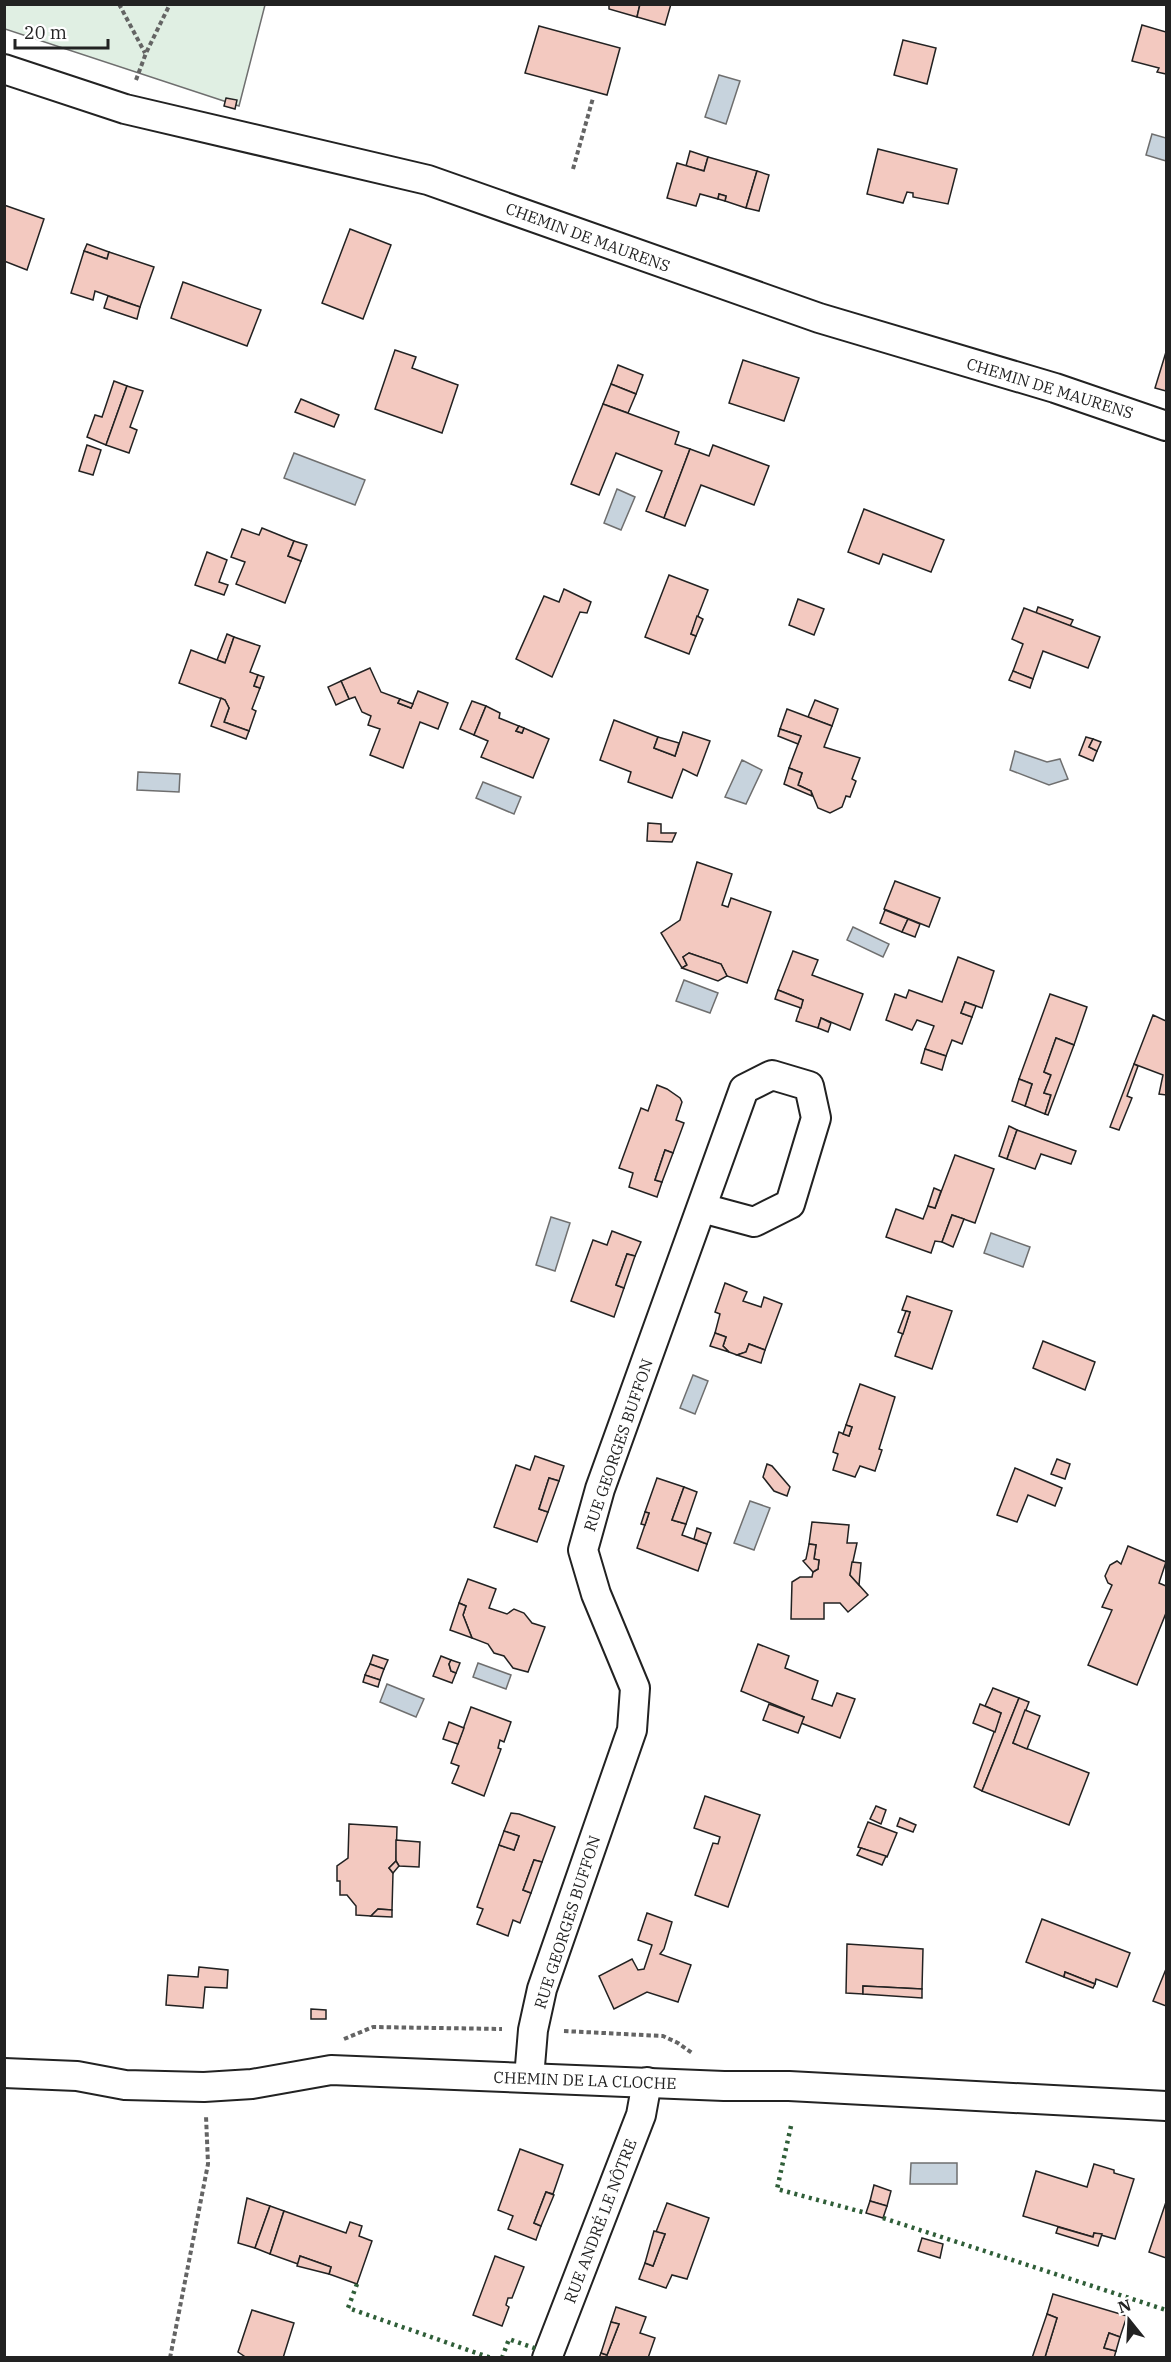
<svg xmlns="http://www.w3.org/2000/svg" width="1171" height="2362" viewBox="0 0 1171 2362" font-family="'IBM Plex Serif',serif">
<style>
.green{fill:#e0efe3;stroke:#6f6f6f;stroke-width:1.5}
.water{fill:#c7d3dd;stroke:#6f6f6f;stroke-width:1.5}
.building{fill:#f3c9c0;stroke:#222;stroke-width:1.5}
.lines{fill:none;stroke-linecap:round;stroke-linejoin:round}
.street-casing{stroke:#222;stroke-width:32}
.path{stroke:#646464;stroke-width:4;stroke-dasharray:4.5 3;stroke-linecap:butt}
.street{stroke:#fff;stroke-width:28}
.hedge{stroke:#2f5e38;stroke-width:4.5;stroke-dasharray:3 4.5;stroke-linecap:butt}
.labels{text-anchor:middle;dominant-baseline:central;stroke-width:4.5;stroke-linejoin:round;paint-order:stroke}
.street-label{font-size:16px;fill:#222;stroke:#fff}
</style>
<rect width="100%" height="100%" fill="#fff"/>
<!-- green -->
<path class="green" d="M5 5H265L239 106 5 29Z"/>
<!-- water -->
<g class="water">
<path d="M719 75 740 81 726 124 705 117Z"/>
<path d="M1152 134 1166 138V161L1146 155Z"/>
<path d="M294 453 365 480 355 505 284 478Z"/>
<path d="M617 489 635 497 621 530 604 523Z"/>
<path d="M1015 751 1047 762 1060 759 1068 779 1049 785 1010 770Z"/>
<path d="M742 760 762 770 746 804 725 797Z"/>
<path d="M138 772 180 774 179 792 137 790Z"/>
<path d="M483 782 521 797 514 814 476 798Z"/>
<path d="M853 927 889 944 883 957 847 940Z"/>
<path d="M684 980 718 993 710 1013 676 1001Z"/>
<path d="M551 1217 570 1223 555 1271 536 1265Z"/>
<path d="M991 1233 1030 1247 1023 1267 984 1253Z"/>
<path d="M693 1375 708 1381 695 1414 680 1408Z"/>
<path d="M750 1501 770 1508 754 1550 734 1543Z"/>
<path d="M478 1663 511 1675 506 1689 473 1677Z"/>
<path d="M387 1684 424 1699 416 1717 380 1702Z"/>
<path d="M911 2163H957V2184H910Z"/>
</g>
<!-- building -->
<g class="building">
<path d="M606 4H640L637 17 609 9V6Z"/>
<path d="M640 4H671L665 25 637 17Z"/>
<path d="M1142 25 1166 32V74L1157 72 1159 68 1132 61Z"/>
<path d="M539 26 620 48 607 95 525 73Z"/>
<path d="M903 40 936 48 927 84 894 75Z"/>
<path d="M226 98 237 100 235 109 224 106Z"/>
<path d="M878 149 957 169 948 204 913 197V193L907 192 903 203 867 194Z"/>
<path d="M690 151 708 157 704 171 686 166Z"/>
<path d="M708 157 757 171 746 208 725 201 726 196 719 194 718 199 700 194 696 206 667 198 677 163 704 171Z"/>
<path d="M757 171 769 175 759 211 746 208Z"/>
<path d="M719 194 726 196 725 201 718 199Z"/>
<path d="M4 205 44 219 27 270 4 261Z"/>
<path d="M350 229 391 245 363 319 322 303Z"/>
<path d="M87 244 109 252 107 259 84 251Z"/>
<path d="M84 251 107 259 109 252 154 267 140 307 95 291 93 300 71 293Z"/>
<path d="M183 282 261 310 247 346 171 318Z"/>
<path d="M108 296 140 307 137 319 104 308Z"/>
<path d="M395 350 416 357 412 368 458 385 442 433 375 409Z"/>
<path d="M1166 352V391L1155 388Z"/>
<path d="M743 360 799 378 784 421 729 403Z"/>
<path d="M618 365 643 375 636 394 611 384Z"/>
<path d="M114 381 127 386 106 445 87 437 95 415 102 417Z"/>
<path d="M611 384 636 394 628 413 603 404Z"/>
<path d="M127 386 143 391 130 427 137 430 129 453 106 445Z"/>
<path d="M301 399 339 415 334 427 295 412Z"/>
<path d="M603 404 679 432 675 444 690 449 664 518 646 511 662 471 616 453 599 495 571 484Z"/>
<path d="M87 445 101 450 93 475 79 471Z"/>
<path d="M713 445 769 466 754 505 701 485 685 526 664 518 690 449 709 456Z"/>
<path d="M864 509 944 540 931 572 883 554 879 564 848 552Z"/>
<path d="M262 528 294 541 288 556 301 561 285 603 236 584 245 562 231 557 242 529 259 535Z"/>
<path d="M294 541 307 545 301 561 288 556Z"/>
<path d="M207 552 227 560 219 582 228 585 224 595 195 585Z"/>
<path d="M669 575 708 590 691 634 696 636 689 654 645 637Z"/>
<path d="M564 589 591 602 587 613 580 612 552 677 516 659 544 596 559 602Z"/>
<path d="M798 599 824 609 814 635 789 625Z"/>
<path d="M1038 607 1073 620 1070 626 1036 613Z"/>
<path d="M1024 608 1100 637 1088 668 1043 651 1033 679 1013 671 1023 644 1012 639Z"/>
<path d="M697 616 703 619 696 636 691 634Z"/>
<path d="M227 634 234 637 225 663 217 660Z"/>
<path d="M234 637 260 646 250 672 258 675 254 686 260 688 252 709 256 711 249 731 224 722 229 708 225 700 179 683 191 650 225 663Z"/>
<path d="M370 668 381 692 400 699 398 703 411 708 418 691 448 703 438 729 420 722 403 768 370 755 380 729 368 725 371 716 362 712 355 697 349 699 341 681Z"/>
<path d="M1013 671 1033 679 1030 688 1009 680Z"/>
<path d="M258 675 264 677 260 688 254 686Z"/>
<path d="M341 681 349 699 336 705 328 687Z"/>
<path d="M221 698 225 700 229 708 224 722 249 731 246 739 211 726Z"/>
<path d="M400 699 413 704 411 708 398 703Z"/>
<path d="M815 700 838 709 832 726 808 717Z"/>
<path d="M472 701 486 706 474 735 460 729Z"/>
<path d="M486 706 500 713 499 718 519 726 516 731 522 733 524 728 549 739 533 778 481 757 488 741 474 735Z"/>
<path d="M787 709 832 726 824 747 860 758 852 779 856 781 850 797 846 796 842 807 830 813 818 808 811 791 798 785 802 773 789 768 801 736 780 729Z"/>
<path d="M614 720 658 737 654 748 675 756 683 732 710 741 697 776 683 769 672 798 628 782 631 772 600 760Z"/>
<path d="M519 726 524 728 522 733 516 731Z"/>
<path d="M780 729 801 736 798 744 778 736Z"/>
<path d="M658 737 679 743 675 756 654 748Z"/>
<path d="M1086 737 1093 739 1089 747 1097 751 1093 761 1079 755Z"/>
<path d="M1093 739 1101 742 1097 751 1089 747Z"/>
<path d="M789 768 802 773 798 785 811 791 812 796 784 784Z"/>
<path d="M648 823 661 824V833H676L672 842 647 841Z"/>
<path d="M697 862 732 874 722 905 728 907 731 898 771 912 747 983 727 976 721 964 689 953 683 957 687 965 682 968 661 933 680 920Z"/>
<path d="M895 881 940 898 929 927 884 909Z"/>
<path d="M885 910 908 919 902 932 880 923Z"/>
<path d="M908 919 920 924 915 937 902 932Z"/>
<path d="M793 951 818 960 812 975 863 994 850 1030 821 1018 818 1028 796 1021 803 1000 778 990Z"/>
<path d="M689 953 721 964 727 976 718 981 682 968 687 965 683 957Z"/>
<path d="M958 957 994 971 982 1008 965 1002 961 1013 972 1017 962 1044 952 1040 946 1056 925 1049 934 1026 917 1020 912 1030 886 1020 895 994 906 998 909 990 942 1002Z"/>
<path d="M778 990 803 1000 801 1008 775 999Z"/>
<path d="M1050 994 1087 1007 1074 1045 1056 1038 1044 1072 1051 1075 1044 1093 1051 1095 1045 1114 1025 1106 1032 1084 1019 1079Z"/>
<path d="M965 1002 976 1006 972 1017 961 1013Z"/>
<path d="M1153 1015 1166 1021V1095L1159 1094 1163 1075 1134 1064Z"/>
<path d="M821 1018 831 1023 828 1032 818 1028Z"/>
<path d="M1056 1038 1074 1045 1048 1115 1045 1114 1051 1095 1044 1093 1051 1075 1044 1072Z"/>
<path d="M925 1049 946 1056 942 1070 921 1063Z"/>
<path d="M1134 1064 1138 1066 1127 1096 1132 1098 1119 1130 1110 1127Z"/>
<path d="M1019 1079 1032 1084 1025 1106 1012 1101Z"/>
<path d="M657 1085 667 1089 680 1098 682 1102 676 1120 684 1123 673 1153 665 1150 655 1180 662 1182 657 1197 629 1187 633 1173 619 1168 641 1108 648 1111Z"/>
<path d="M1009 1126 1017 1130 1007 1159 999 1156Z"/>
<path d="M1017 1130 1076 1151 1071 1164 1041 1154 1035 1169 1007 1159Z"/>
<path d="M665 1150 673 1153 662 1182 655 1180Z"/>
<path d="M955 1155 994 1169 975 1223 952 1215 942 1242 935 1241 931 1253 886 1237 896 1209 923 1219 928 1206 935 1208Z"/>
<path d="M934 1188 941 1191 935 1208 928 1206Z"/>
<path d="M952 1215 964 1219 953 1247 942 1242Z"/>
<path d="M612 1231 641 1242 635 1256 627 1254 616 1285 624 1288 614 1317 571 1301 593 1240 607 1245Z"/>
<path d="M627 1254 635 1256 624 1288 616 1285Z"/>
<path d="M725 1283 747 1292 743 1301 761 1307 764 1297 782 1304 765 1350 749 1344 746 1352 737 1355 729 1352 723 1346 726 1337 715 1333 720 1314 715 1312Z"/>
<path d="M907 1296 952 1311 932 1369 895 1356 910 1312 902 1310Z"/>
<path d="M906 1311 910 1312 903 1334 898 1332Z"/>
<path d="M715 1333 726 1337 723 1346 729 1352 710 1346Z"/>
<path d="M1043 1341 1095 1362 1085 1390 1033 1368Z"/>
<path d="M749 1344 765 1350 761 1363 737 1355 746 1352Z"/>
<path d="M860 1384 895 1397 879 1449 882 1450 875 1471 860 1466 855 1477 833 1470 838 1454 833 1452 839 1432 849 1436 852 1427 846 1425Z"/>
<path d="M846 1425 852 1427 849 1436 843 1434Z"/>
<path d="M535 1456 564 1466 559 1481 549 1478 539 1509 548 1512 537 1542 494 1527 516 1465 530 1470Z"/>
<path d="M1057 1459 1070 1464 1065 1479 1051 1474Z"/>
<path d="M767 1464 772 1466 790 1487 787 1496 774 1491 763 1477Z"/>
<path d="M1015 1468 1062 1488 1055 1506 1028 1495 1017 1522 997 1515Z"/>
<path d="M549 1478 559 1481 548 1512 539 1509Z"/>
<path d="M657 1478 684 1487 672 1520 686 1524 682 1535 707 1544 698 1571 637 1548 649 1513 645 1512Z"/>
<path d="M684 1487 697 1492 686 1524 672 1520Z"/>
<path d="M645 1512 649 1513 645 1525 641 1524Z"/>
<path d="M812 1522 849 1525 847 1543H857L850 1575 868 1595 848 1612 840 1603H824V1619H791L792 1582 800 1577H812L813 1572 818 1569 819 1560 814 1559 816 1545 809 1544Z"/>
<path d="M697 1528 711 1533 707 1544 694 1539Z"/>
<path d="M809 1544 816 1545 814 1559 819 1560 818 1569 813 1572 803 1561 806 1559Z"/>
<path d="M1128 1546 1166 1562 1159 1583 1166 1586V1613L1137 1685 1088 1665 1112 1610 1102 1607 1112 1585 1108 1583 1105 1576 1110 1565 1117 1561 1121 1564Z"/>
<path d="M852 1562 861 1563 859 1585 850 1575Z"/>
<path d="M468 1579 496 1589 489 1608 507 1614 514 1609 524 1613 532 1623 545 1627 528 1672 513 1668 504 1656 494 1653 488 1644 472 1638 463 1615 466 1606 459 1603Z"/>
<path d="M459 1603 466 1606 463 1615 472 1638 450 1630Z"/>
<path d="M758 1644 789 1656 785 1668 818 1681 812 1699 832 1706 837 1693 855 1699 840 1738 801 1723 804 1717 741 1691Z"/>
<path d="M373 1655 388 1660 384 1669 370 1664Z"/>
<path d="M441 1656 451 1660 449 1664 451 1671 456 1673 452 1683 433 1676Z"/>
<path d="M451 1660 460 1663 456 1673 451 1671 449 1664Z"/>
<path d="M370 1664 384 1669 380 1680 365 1675Z"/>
<path d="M365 1675 380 1680 378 1687 363 1682Z"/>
<path d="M993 1688 1019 1698 982 1791 974 1787 1001 1713 985 1706Z"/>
<path d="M1019 1698 1029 1702 1013 1743 1089 1773 1069 1825 982 1791Z"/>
<path d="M769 1704 804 1717 798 1733 763 1720Z"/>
<path d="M980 1704 1001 1713 995 1732 973 1723Z"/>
<path d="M471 1707 511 1722 504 1742 500 1740 498 1748 501 1749 484 1796 452 1783 459 1766 451 1763Z"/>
<path d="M1025 1710 1040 1716 1027 1749 1013 1743Z"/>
<path d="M449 1722 464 1728 458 1744 443 1739Z"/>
<path d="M705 1796 760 1815 728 1907 695 1895 713 1843 718 1844 720 1837 694 1828Z"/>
<path d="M876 1806 886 1810 881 1824 870 1819Z"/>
<path d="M511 1813 519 1814 555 1827 542 1862 534 1860 523 1890 531 1893 520 1923 513 1920 508 1936 477 1924 483 1909 477 1907 499 1845 514 1850 519 1836 504 1831Z"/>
<path d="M900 1818 916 1825 913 1832 897 1826Z"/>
<path d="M868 1822 897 1833 887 1857 858 1847Z"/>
<path d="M349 1824 397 1827 396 1861 389 1868 393 1873 392 1910 378 1909 371 1916 356 1915V1906L347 1895H340V1881H337V1866L348 1858Z"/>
<path d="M504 1831 519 1836 514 1850 499 1845Z"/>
<path d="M396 1840 420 1842 419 1867 399 1866 396 1861Z"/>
<path d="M861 1848 886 1856 882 1865 857 1855Z"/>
<path d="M534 1860 542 1862 531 1893 523 1890Z"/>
<path d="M396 1861 399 1866 393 1873 389 1868Z"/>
<path d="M378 1909 392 1910V1917L371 1916Z"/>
<path d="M647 1913 672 1922 664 1949 660 1954 691 1965 678 2002 647 1992 614 2009 599 1976 632 1959 638 1970 644 1969 652 1945 638 1940Z"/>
<path d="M1042 1919 1130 1953 1117 1987 1096 1979 1095 1984 1065 1972 1064 1977 1026 1962Z"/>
<path d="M847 1944 923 1949 922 1989 863 1986V1994L846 1993Z"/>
<path d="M199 1967 228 1970 227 1988 205 1987 203 2008 166 2005 168 1975 198 1977Z"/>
<path d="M1166 1969V2006L1153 2001Z"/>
<path d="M1065 1972 1095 1984 1093 1988 1064 1977Z"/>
<path d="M863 1986 922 1989V1998L863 1994Z"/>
<path d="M311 2009 326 2010V2019H311Z"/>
<path d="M520 2149 563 2165 553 2194 546 2192 534 2223 541 2226 536 2240 508 2229 513 2216 498 2210Z"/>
<path d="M1094 2164 1114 2170V2173L1134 2179 1115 2239 1094 2233 1093 2237 1023 2216 1036 2171 1087 2187Z"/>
<path d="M874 2185 891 2191 887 2206 870 2201Z"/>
<path d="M546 2192 554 2195 541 2226 534 2223Z"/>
<path d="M247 2198 270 2206 255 2248 238 2243Z"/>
<path d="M870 2201 887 2206 883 2218 866 2213Z"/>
<path d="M1166 2202V2258L1149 2252Z"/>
<path d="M667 2203 709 2218 687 2279 672 2275 666 2288 639 2279 645 2263 653 2266 665 2234 656 2232Z"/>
<path d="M270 2206 284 2211 270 2254 255 2248Z"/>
<path d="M284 2211 346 2233 350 2222 362 2226 359 2236 372 2241 357 2284 329 2274 331 2267 300 2256 298 2264 270 2254Z"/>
<path d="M1058 2227 1093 2237 1094 2233 1102 2234 1098 2246 1056 2233Z"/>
<path d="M654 2231 665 2234 653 2266 645 2263Z"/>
<path d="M922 2238 943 2244 940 2258 918 2251Z"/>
<path d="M300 2256 331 2267 329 2274 297 2266Z"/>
<path d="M495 2256 524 2267 512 2298H508L506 2305 509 2307 502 2326 473 2315Z"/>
<path d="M1053 2294 1127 2316 1120 2337 1109 2333 1104 2348 1116 2351 1114 2358 1045 2357 1057 2318 1047 2314Z"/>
<path d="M616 2307 646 2317 640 2333 655 2338 648 2358H599L601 2353 607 2355 619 2324 611 2322Z"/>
<path d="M252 2310 294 2323 283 2358H247L238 2352Z"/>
<path d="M1047 2314 1057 2318 1045 2357 1047 2358H1032Z"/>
<path d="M611 2322 619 2324 607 2355 601 2353Z"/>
<path d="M1109 2333 1120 2337 1116 2351 1104 2348Z"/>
</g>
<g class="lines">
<!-- street casing -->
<g class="street-casing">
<g id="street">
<path d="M4 69 125 109 428 180 819 318 1055 388 1166 426"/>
<path d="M4 2073 77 2076 125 2085 204 2087 252 2084 331 2070 724 2086H789L1166 2106"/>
<path d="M529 2078 533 2030 542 1989 632 1730 635 1688 596 1594 583 1550 600 1489 744 1089 772 1075 809 1086 816 1118 790 1204 754 1222 702 1208"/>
<path d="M547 2358 641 2115 647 2082"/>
</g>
</g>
<!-- path -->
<g class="path">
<path d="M119 4 145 53"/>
<path d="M136 80 146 53 170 4"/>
<path d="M573 169 593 98"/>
<path d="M564 2031 663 2036 678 2043 692 2053"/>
<path d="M344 2039 373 2027 502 2029"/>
<path d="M170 2358 208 2164 206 2116"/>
</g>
<!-- street -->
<use href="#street" class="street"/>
<!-- hedge -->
<g class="hedge">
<path d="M791 2126 777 2189 866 2213"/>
<path d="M883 2218 1166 2310"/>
<path d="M357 2284 348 2308 491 2358"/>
<path d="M502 2358 509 2339 537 2349"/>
</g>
</g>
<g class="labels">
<!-- street labels -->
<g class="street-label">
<text transform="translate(588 237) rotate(20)">CHEMIN DE MAURENS</text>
<text transform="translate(1050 388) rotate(17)">CHEMIN DE MAURENS</text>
<text transform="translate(618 1445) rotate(-71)">RUE GEORGES BUFFON</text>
<text transform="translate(567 1922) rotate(-72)">RUE GEORGES BUFFON</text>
<text transform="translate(585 2080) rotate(2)">CHEMIN DE LA CLOCHE</text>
<text transform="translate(600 2221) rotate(-69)">RUE ANDRÉ LE NÔTRE</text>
</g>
</g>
<!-- border -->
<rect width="1171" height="2362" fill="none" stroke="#222222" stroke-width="12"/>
<!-- north arrow -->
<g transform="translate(1129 2320) rotate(342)" stroke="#ffffff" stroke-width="4.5" paint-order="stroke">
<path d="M0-4.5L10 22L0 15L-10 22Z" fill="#222222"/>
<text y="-9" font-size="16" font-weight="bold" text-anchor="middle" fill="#222222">N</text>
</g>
<!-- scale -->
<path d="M15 39v9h93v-9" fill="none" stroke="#222222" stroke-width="3"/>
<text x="24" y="39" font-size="18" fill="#222222" stroke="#ffffff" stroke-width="4.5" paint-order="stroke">20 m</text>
</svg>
